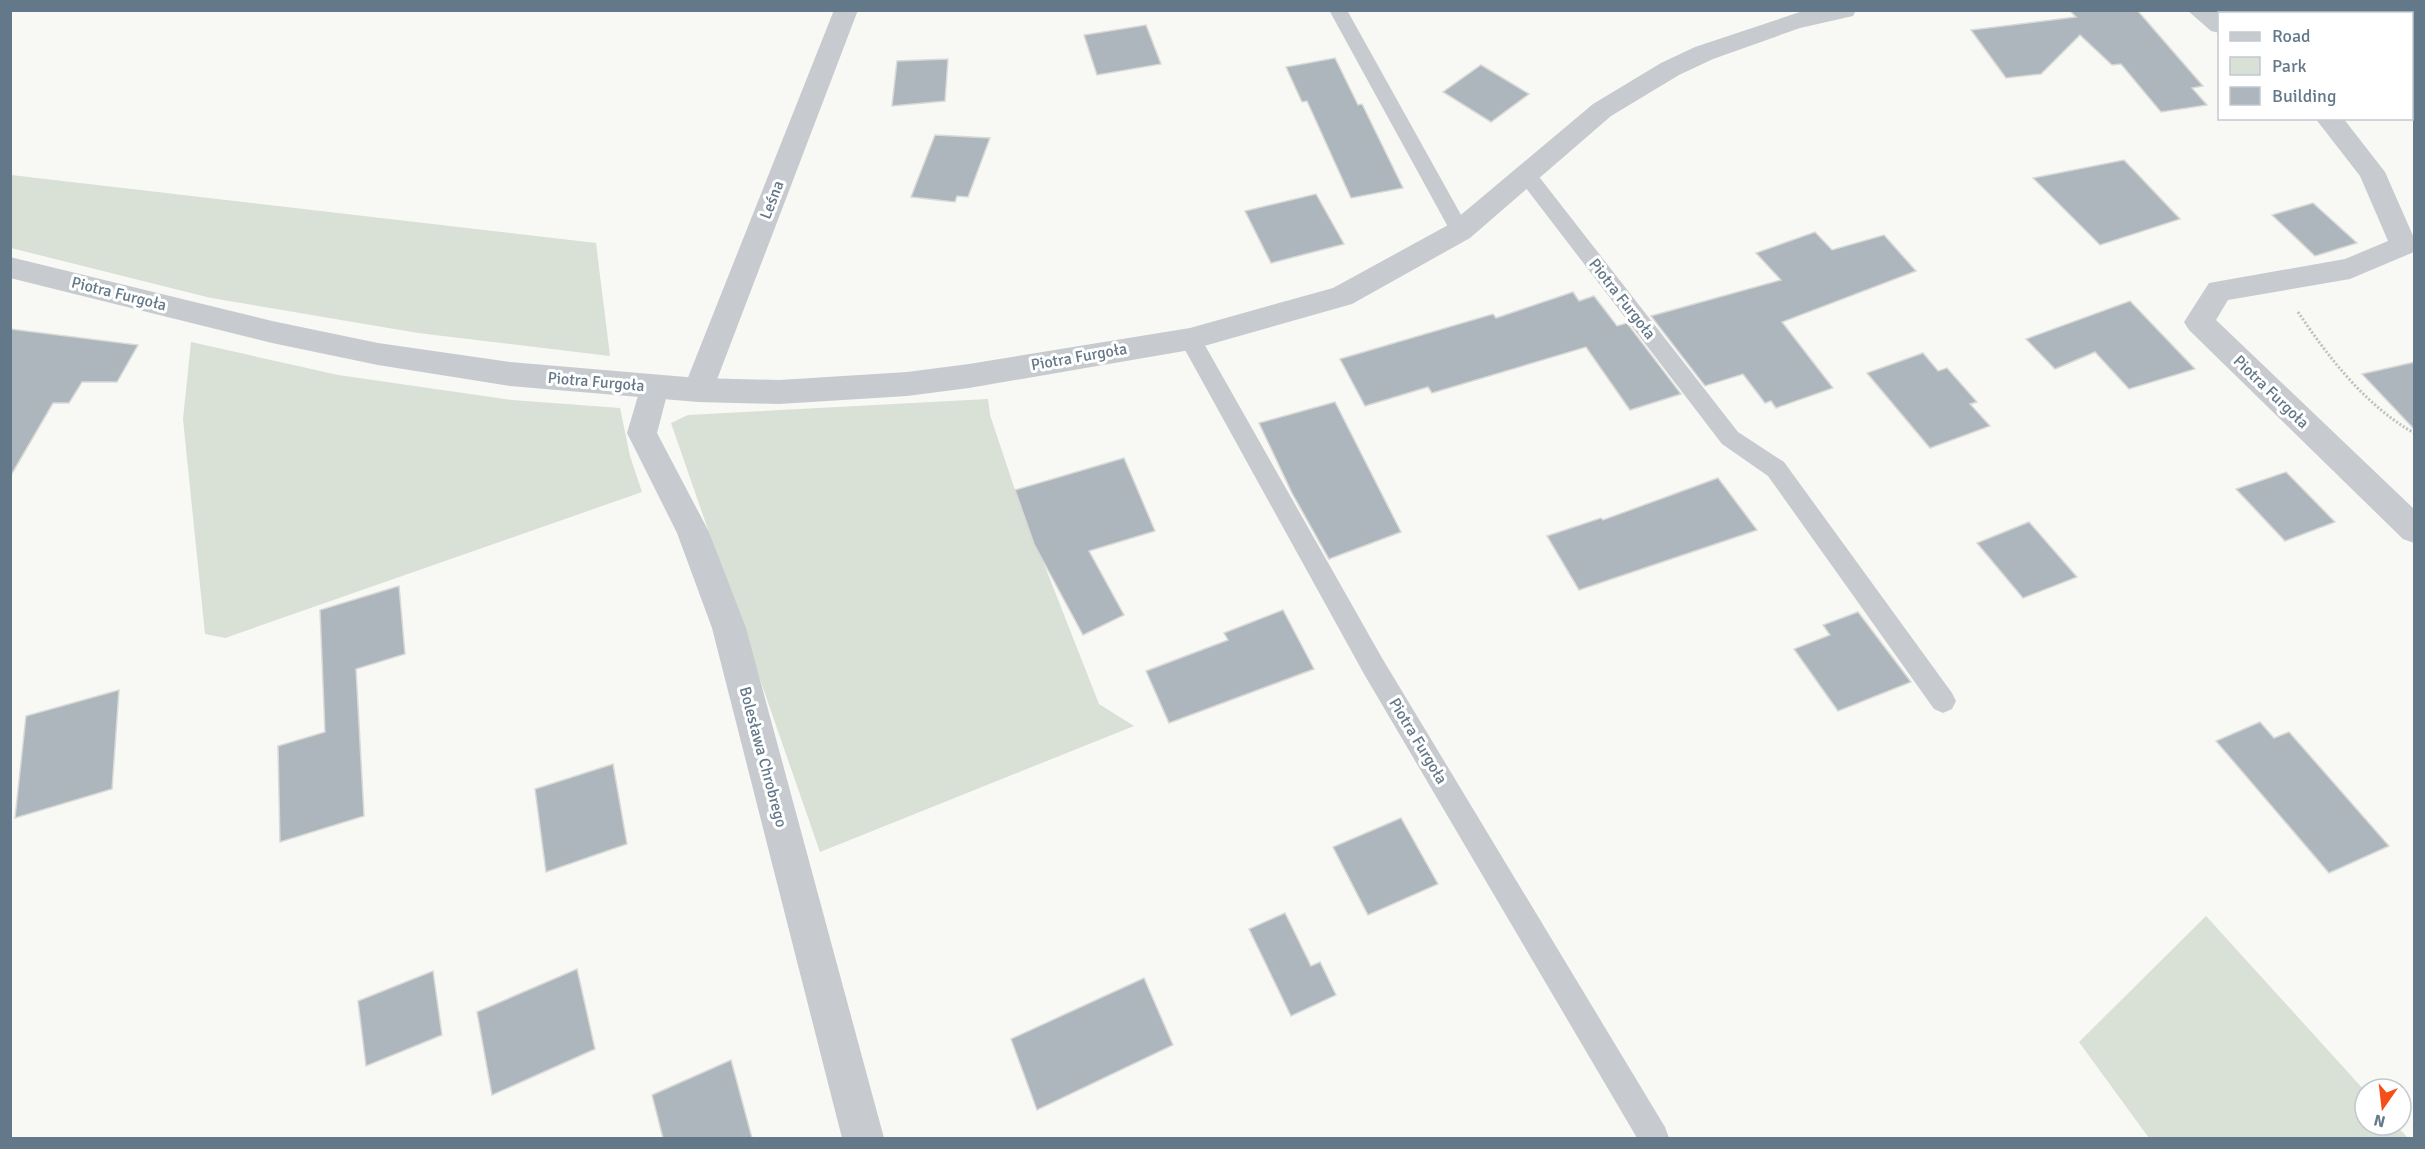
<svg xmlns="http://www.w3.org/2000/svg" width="2425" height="1149" viewBox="0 0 2425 1149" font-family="Signika,sans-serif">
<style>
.green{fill:#d9e0d5}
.building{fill:#acb6bc;stroke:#d9d9d7;stroke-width:1.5}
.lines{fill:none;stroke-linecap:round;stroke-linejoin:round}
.path{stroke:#bec1c3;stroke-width:3;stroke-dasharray:2 2;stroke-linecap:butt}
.service{fill:#c7cbcf;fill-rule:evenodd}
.minor{fill:#c7cbcf;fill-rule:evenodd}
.tertiary{fill:#c7cbcf;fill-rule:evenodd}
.labels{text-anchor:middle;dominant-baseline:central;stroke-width:6;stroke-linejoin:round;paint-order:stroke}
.street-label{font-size:16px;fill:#637889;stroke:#fff}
</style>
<rect width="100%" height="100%" fill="#f8f8f4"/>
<!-- green -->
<g class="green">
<path d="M2300 11H2414V102L2412 100V14H2304Z"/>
<path d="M11 175 596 243 610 356 418 333 211 298 11 248Z"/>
<path d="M191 342 338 375 512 400 620 408 630 456 642 492 225 638 205 634 183 419Z"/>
<path d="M988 399 990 415 1015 490 1099 704 1134 726 820 852 671 423 688 415Z"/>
<path d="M2206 916 2365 1091V1125H2396L2408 1138H2149L2079 1042Z"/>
</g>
<!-- building -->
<g class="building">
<path d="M2069 10H2137L2203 86 2192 88 2207 105 2161 112 2121 64 2112 65 2080 35 2041 74 2006 78 1971 30 2076 17Z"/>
<path d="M1146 25 1161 64 1097 75 1084 35Z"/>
<path d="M1335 58 1358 105 1362 104 1403 188 1351 198 1307 101 1302 102 1286 67Z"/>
<path d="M948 59 945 101 892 106 897 61Z"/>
<path d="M1481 65 1529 94 1491 122 1443 92Z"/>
<path d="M935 135 990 138 968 197 957 196 955 202 911 197Z"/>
<path d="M2124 160 2180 219 2100 245 2033 178Z"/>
<path d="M1316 194 1344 244 1271 263 1245 211Z"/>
<path d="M2313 203 2357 243 2315 256 2272 215Z"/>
<path d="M1815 232 1832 250 1884 235 1916 271 1782 322 1833 388 1776 408 1771 401 1765 403 1743 374 1705 386 1651 316 1781 280 1756 253Z"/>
<path d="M1573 292 1579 301 1594 296 1617 326 1627 323 1681 394 1630 410 1586 347 1432 393 1428 387 1365 406 1340 359 1493 314 1496 318Z"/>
<path d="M2130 301 2195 369 2129 389 2095 352 2055 369 2026 339Z"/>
<path d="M10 329 138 345 117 382H82L69 403H53L10 477Z"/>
<path d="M1923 353 1938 371 1947 368 1977 402 1970 404 1990 426 1930 448 1867 373Z"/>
<path d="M2415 362V430L2362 374Z"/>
<path d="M1335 402 1401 532 1329 559 1292 493 1259 423Z"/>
<path d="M1124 458 1155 531 1089 551 1124 615 1083 635 1034 544 1015 490Z"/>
<path d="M2286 472 2335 522 2285 541 2236 489Z"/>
<path d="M1718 478 1757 530 1579 590 1547 536 1601 518 1603 520Z"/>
<path d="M2029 522 2077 577 2023 598 1977 543Z"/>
<path d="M399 586 405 654 356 669 364 816 280 842 278 746 325 732 320 610Z"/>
<path d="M1283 610 1314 669 1169 723 1146 671 1228 640 1224 633Z"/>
<path d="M1858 612 1911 682 1838 711 1794 649 1830 635 1823 625Z"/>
<path d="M119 690 112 789 15 818 26 716Z"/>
<path d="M2260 722 2274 738 2289 732 2389 846 2329 873 2216 741Z"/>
<path d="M613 764 627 844 546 872 535 789Z"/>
<path d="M1401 818 1438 884 1368 915 1333 847Z"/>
<path d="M1285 913 1311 966 1320 962 1336 995 1291 1016 1249 929Z"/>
<path d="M577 969 595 1049 492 1095 477 1012Z"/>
<path d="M433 971 442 1035 366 1066 358 1001Z"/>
<path d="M1144 978 1173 1045 1037 1110 1011 1039Z"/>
<path d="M731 1060 752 1138H663L652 1095Z"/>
</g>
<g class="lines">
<!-- path -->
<g class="path">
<path d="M2412 42 2414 45"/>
<path d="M2298 312C2329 358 2365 405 2414 433"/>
</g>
<!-- service -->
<g class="service">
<path d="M1329 10H1347L1470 231 1467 236 1460 238 1453 236Z"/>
<path d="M1526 167 1533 169 1738 432 1784 462 1952 693 1956 701 1952 709 1943 713 1934 709 1768 476 1722 444 1519 179 1516 174 1519 169Z"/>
<path d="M1190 331 1198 333 1382 658 1665 1127 1669 1138H1637L1364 674 1179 339 1182 333Z"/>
</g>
<!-- minor -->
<g class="minor">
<path d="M834 10H858L713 390 709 398 698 402 687 398 683 390Z"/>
<path d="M2187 10H2216L2220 14V33L2211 31Z"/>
<path d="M2315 118H2343L2385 172 2414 238V252L2350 279 2228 300 2216 320 2414 509V543L2403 539 2189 330 2184 322 2209 283 2345 259 2388 241 2360 176Z"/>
<path d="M654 375 665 379 669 387 657 433 709 532 746 628 884 1138H842L712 628 677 533 627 433 643 379Z"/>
</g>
<!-- tertiary -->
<path class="tertiary" d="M1806 10H1856L1853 16 1800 28 1713 59 1679 75 1611 116 1470 238 1352 304 1190 350 969 388 907 396 779 404 698 402 510 386 378 365 272 343 10 278V257L272 321 378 343 510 362 698 378 779 380 907 372 969 364 1190 328 1333 288 1450 224 1593 104 1661 63 1695 47Z"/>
</g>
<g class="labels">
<!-- street labels -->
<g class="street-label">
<text transform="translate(772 200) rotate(-69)">Leśna</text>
<text transform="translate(119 294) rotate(14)">Piotra Furgoła</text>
<text transform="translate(1622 299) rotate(52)">Piotra Furgoła</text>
<text transform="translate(1079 357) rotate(-10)">Piotra Furgoła</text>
<text transform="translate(596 382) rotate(5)">Piotra Furgoła</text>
<text transform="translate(2271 392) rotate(44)">Piotra Furgoła</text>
<text transform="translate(1418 741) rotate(59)">Piotra Furgoła</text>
<text transform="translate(763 757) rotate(75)">Bolesława Chrobrego</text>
</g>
</g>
<!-- border -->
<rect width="2425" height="1149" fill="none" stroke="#637889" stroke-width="24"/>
<!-- legend -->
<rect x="2218" y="12" width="195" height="108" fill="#ffffff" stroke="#c1c9d0" stroke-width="1.5"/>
<rect x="2230" y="32" width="30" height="9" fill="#c7cbcf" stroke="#c1c9d0" stroke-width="1.5"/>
<text x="2272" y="42" font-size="18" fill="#637889">Road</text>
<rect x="2230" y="57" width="30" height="18" fill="#d9e0d5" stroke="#c1c9d0" stroke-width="1.5"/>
<text x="2272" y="72" font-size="18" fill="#637889">Park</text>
<rect x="2230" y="87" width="30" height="18" fill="#acb6bc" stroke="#c1c9d0" stroke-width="1.5"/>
<text x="2272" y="102" font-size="18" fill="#637889">Building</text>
<!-- north arrow -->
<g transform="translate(2383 1107) rotate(194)"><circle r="28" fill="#ffffff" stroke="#c1c9d0" stroke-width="1.5"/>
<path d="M0-4.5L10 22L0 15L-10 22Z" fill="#f54e17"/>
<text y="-9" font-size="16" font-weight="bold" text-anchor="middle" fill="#637889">N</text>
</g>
</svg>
